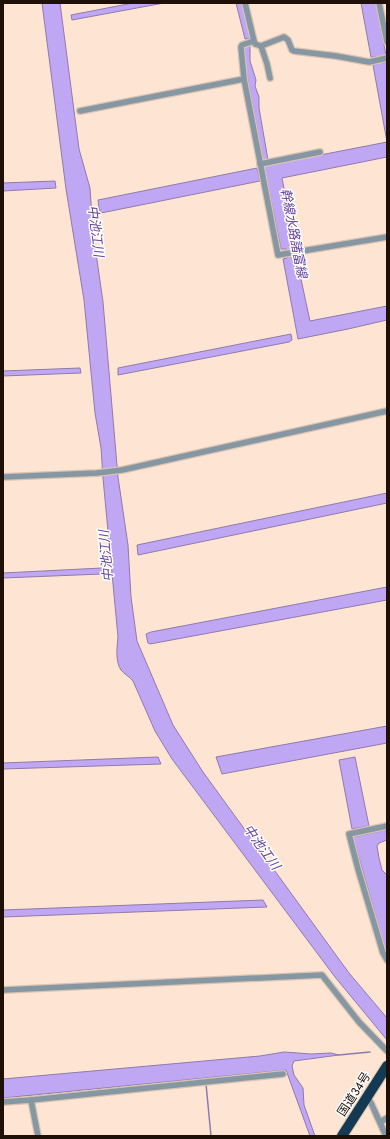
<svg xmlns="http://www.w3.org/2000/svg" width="390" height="1139" viewBox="0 0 390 1139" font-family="Jost,'Noto Sans JP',sans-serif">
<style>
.water{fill:#c0a7f3;stroke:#8f7aac}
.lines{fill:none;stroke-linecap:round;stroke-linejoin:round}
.stream{stroke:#8f7aac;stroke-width:1.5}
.street-casing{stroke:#dac3b2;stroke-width:8}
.highway-casing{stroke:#dac3b2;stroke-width:12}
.street{stroke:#8597a3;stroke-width:5.5}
.highway{stroke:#133a52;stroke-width:10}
.labels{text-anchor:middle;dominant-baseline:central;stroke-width:3;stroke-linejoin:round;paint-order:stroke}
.street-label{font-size:12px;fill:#1e1006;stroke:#fff}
.water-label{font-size:13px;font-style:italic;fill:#634199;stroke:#fff}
</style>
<rect width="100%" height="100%" fill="#fee5d3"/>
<!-- water -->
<g class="water">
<path d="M42 3H60L79 149 90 188 93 232 103 302 118 477 128 545 131 597 137 641 173 725 203 772 349 973 387 1018V1040L335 977 172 759 155 731 133 681C130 677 124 674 121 670 115 661 117 647 118 637L103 478 101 448 95 413 84 300 66 189Z"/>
<path d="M133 3H164L72 20 71 15Z"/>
<path d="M236 3H242L250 35 249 39H245Z"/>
<path d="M361 3H376L386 55 381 56 383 63 387 62V157L282 178 295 246 291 247 293 257 296 256 310 321 387 306V320L348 329 298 339 283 259 287 258 286 249H281L264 166 387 142 373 65 377 64 376 57H371Z"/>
<path d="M250 44V61L256 80 255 86 259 97V108L268 160 263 161 245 65 243 49 247 45Z"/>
<path d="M257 168 260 181 101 213 99 208 98 200Z"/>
<path d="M55 181 56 188 3 191V183Z"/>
<path d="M291 334 292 340 289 342 118 375V368Z"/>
<path d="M80 368 81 373 3 376V371Z"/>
<path d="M387 493V503L138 555 137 545Z"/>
<path d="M102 568V574L3 578V573Z"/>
<path d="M387 587V600L150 644 148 643 146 634 151 632Z"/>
<path d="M387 726V743L222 774 216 757Z"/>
<path d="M158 757 161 764 3 769V763Z"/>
<path d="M355 757 369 826 352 829 339 760Z"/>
<path d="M386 830 387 840 379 843 377 846 379 858 382 870 387 875V955L353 837Z"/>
<path d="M263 900 267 907 3 917V910Z"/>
<path d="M284 1052 311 1054 331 1053 339 1055 294 1061 292 1066 294 1075 303 1088 304 1105 315 1136H310L286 1070 3 1098V1079L260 1056Z"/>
</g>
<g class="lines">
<!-- stream -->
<g class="stream">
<path d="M339 1055 370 1052"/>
<path d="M206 1084 211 1136"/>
</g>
<!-- street casing -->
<g class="street-casing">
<g id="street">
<path d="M245 3 254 41"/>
<path d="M379 3 387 42"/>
<path d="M261 46 267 64 270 78"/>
<path d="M387 58 369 62 336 56 294 51 292 50 288 40 284 37 261 46 255 44 254 41 242 45 241 47 244 79 278 255 387 237"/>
<path d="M80 111 244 79"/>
<path d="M260 164 320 152"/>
<path d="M3 477 97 473 122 470 387 411"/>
<path d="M387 826 349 834 358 869 383 953 387 960"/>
<path d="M3 990 322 975 359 1022 387 1051"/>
<path d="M367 1097 371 1103 386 1136"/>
<path d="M31 1100 283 1074"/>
<path d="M3 1102 31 1100 38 1136"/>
<path d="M380 1122 387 1118"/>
</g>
</g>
<!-- highway casing -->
<g class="highway-casing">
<path id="highway" d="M342 1136 387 1066"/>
</g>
<!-- street -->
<use href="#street" class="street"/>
<!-- highway -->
<use href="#highway" class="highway"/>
</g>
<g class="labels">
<!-- street labels -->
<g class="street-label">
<text transform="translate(354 1094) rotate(-57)">国道34号</text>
</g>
<!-- water labels -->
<g class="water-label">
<text transform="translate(96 231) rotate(83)">中池江川</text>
<text transform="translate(294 233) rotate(79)">幹線水路諸富線</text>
<text transform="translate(106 556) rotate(-95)">中池江川</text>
<text transform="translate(262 847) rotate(54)">中池江川</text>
</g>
</g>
<!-- border -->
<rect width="390" height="1139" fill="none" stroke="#1e1006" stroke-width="8"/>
</svg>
